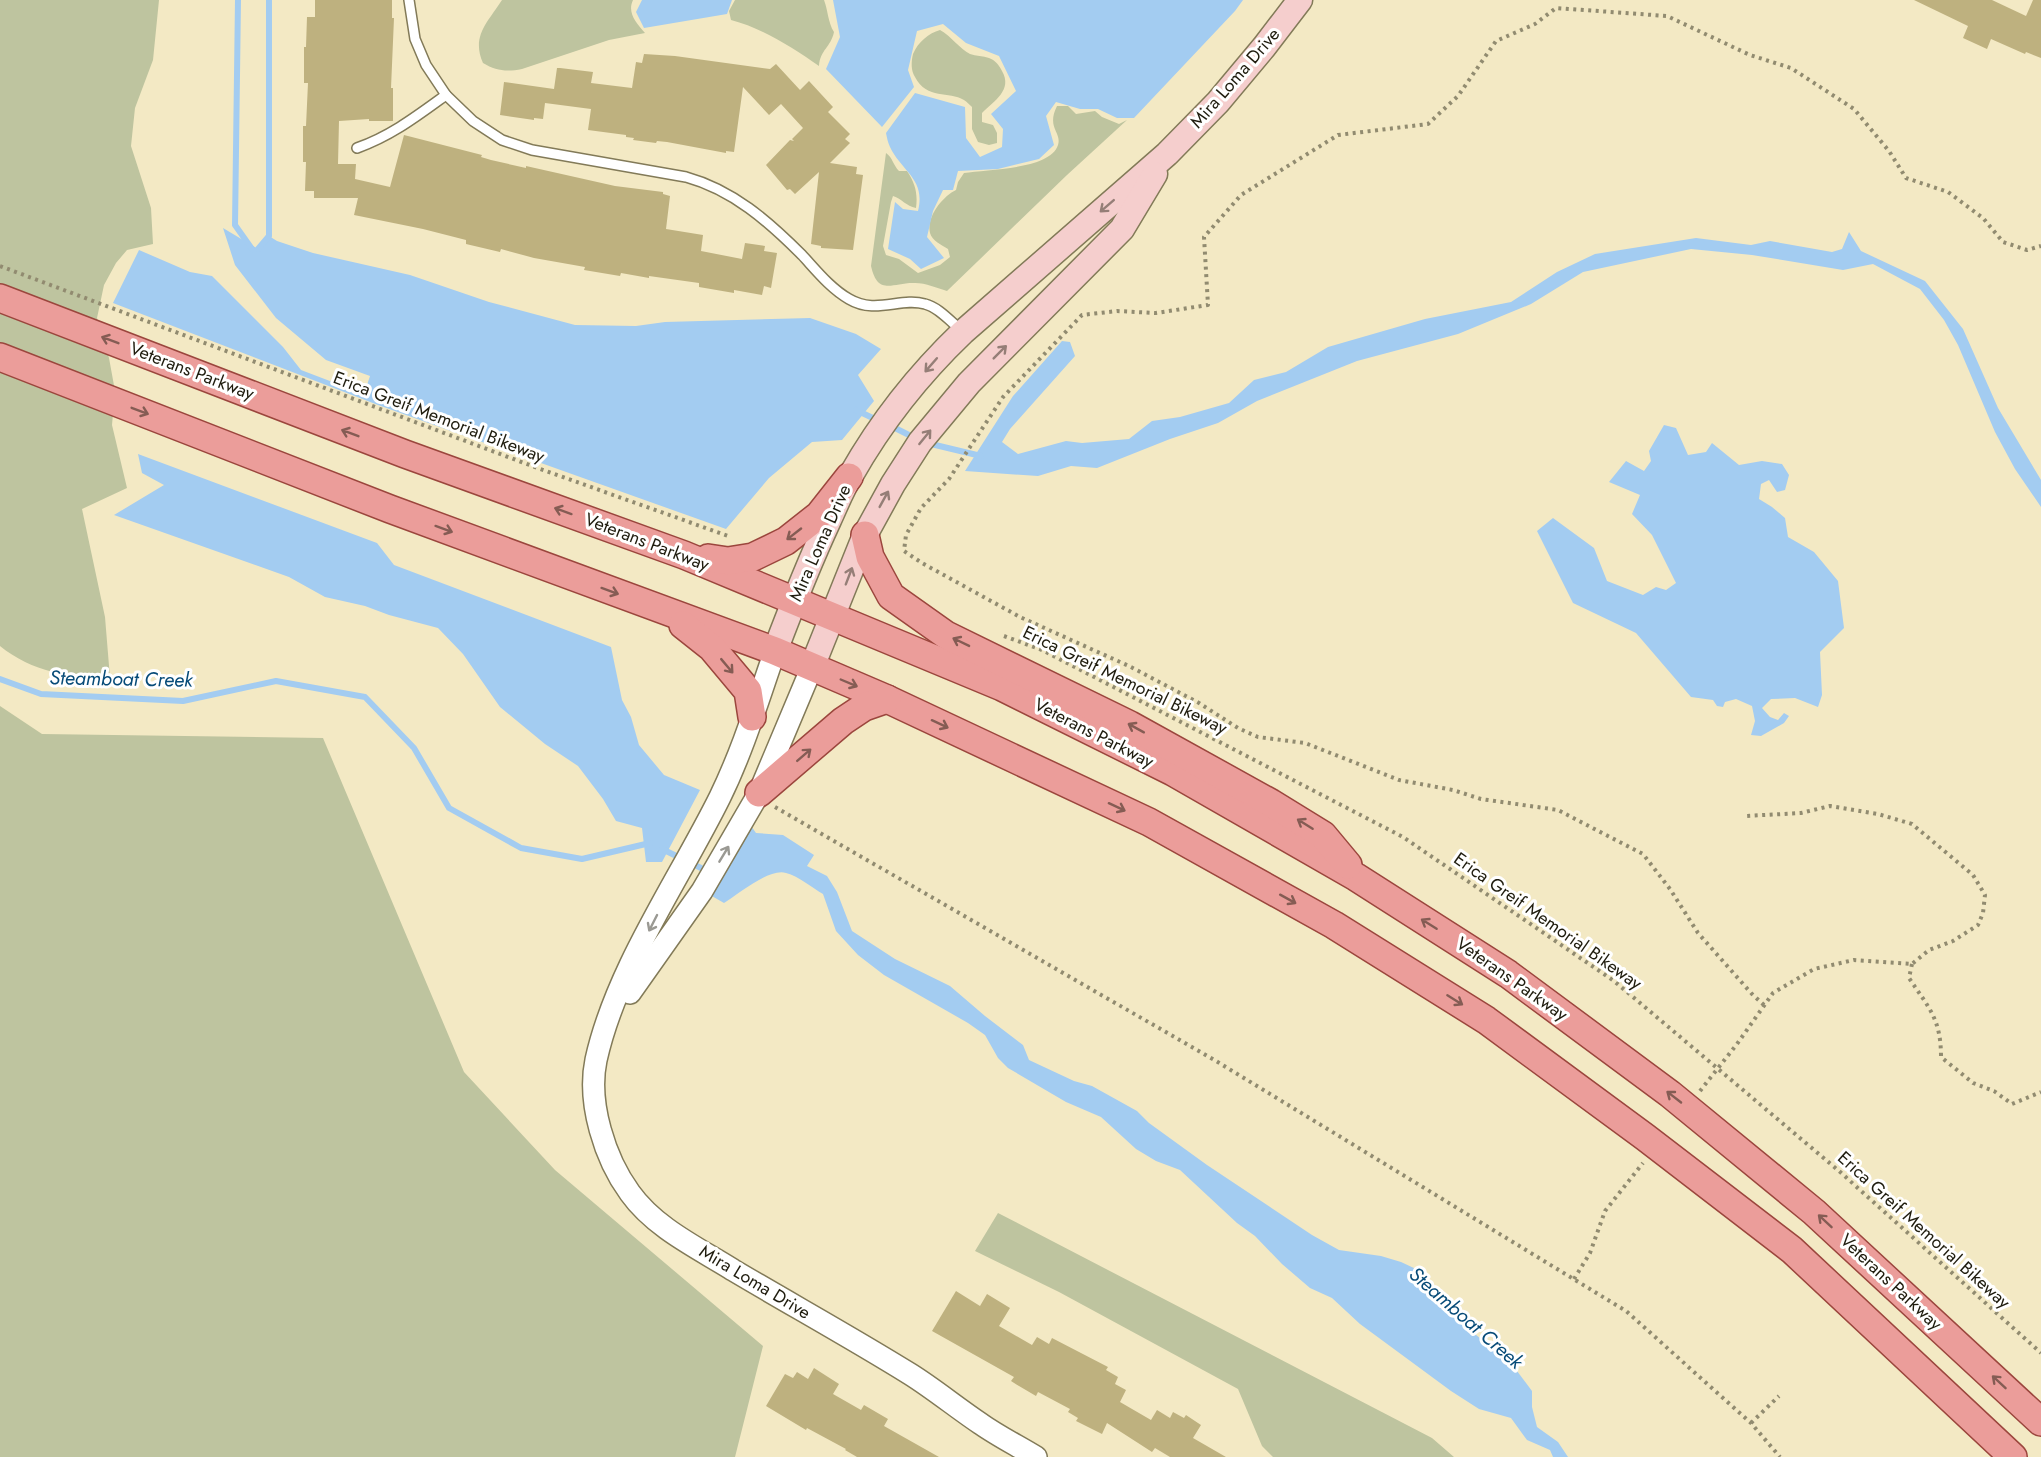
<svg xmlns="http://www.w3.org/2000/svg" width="2041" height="1457" viewBox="0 0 2041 1457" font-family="Jost,sans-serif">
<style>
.green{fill:#bec49f}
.water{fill:#a3ccf1}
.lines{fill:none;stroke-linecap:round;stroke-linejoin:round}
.stream{stroke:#a3ccf1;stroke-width:6}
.building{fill:#beb17f}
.service-casing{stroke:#827a58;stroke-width:12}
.tertiary-casing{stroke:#827a58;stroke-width:24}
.secondary-casing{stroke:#827a58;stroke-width:27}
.primary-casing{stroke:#9b463d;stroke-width:30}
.path{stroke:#918b70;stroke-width:4;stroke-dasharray:3 4.5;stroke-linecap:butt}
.service{stroke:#fff;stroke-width:9}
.tertiary{stroke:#fff;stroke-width:21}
.secondary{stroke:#f5cecd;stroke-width:24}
.primary{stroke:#eb9d9a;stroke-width:27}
.oneway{stroke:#957e77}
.oneway2{stroke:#855c54}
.oneway3{stroke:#9a9993}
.labels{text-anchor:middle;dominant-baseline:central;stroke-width:6;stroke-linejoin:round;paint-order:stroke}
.street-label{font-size:18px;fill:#1f1c0e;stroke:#fff}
.water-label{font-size:20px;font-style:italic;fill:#074b78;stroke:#fff}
</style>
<rect width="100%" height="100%" fill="#f3e9c4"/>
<!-- green -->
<g class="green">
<path d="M0 0H159L153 60 135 108 131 146 151 208 153 244 127 250 116 263 104 285 97 318 109 358 115 391 112 425 127 488 82 509 105 617 110 678C70 678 32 672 0 646Z"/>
<path d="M502 0H633C627 13 636 23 645 33L609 40 522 69C507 72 496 71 483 63 471 36 488 22 502 0Z"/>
<path d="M735 0H824C828 10 828 23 834 32 831 47 820 50 819 66 793 48 762 28 731 20L729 11Z"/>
<path d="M940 30C951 36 960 49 970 54 976 56 983 56 989 58 995 60 999 65 1002 71 1013 90 994 101 982 113V122L993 125 997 133V143L989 145 978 142 972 129V107C969 104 967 102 964 100 949 91 927 100 915 77 911 71 911 62 913 54 918 42 929 33 940 30Z"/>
<path d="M1057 106H1068L1076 114 1095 111 1102 117 1119 124 1127 120 1067 175 947 291C937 288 926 283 915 283 893 282 878 297 871 266L886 153C893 158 893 165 899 171H907C915 183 918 193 916 208 906 206 902 199 893 196L891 202 883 246 886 255 899 259 918 273 940 265 950 257 948 249C942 245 932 241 930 233 926 217 943 196 956 190L958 182 964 173C987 169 1050 170 1058 145 1062 132 1046 128 1057 106Z"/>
<path d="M0 706 42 734 323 738 464 1072 555 1170 763 1346 735 1457H0Z"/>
<path d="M998 1213 1432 1438 1454 1457H1273L1262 1446 1238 1389 1059 1292 975 1251Z"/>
</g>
<!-- water -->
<g class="water">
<path d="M642 0H732L727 14 644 28 636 12Z"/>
<path d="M833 0H1243L1235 11 1134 118H1117L1098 109H1080L1056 102 1046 116 1054 145 1039 159 998 169 958 171 953 190H943L933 211 927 237 944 258 921 269 910 259 888 249 895 202 903 209 918 211C926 179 902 172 890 147 888 143 887 138 886 133L915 93 965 107 966 138 980 157 1002 147 1003 129 991 114 1016 91 999 56 966 43 943 24 917 31 908 70 914 87 882 127 826 69 840 37Z"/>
<path d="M223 228 258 249 269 236 277 241 313 253 410 275 489 302 575 325 636 326 665 322 810 318 856 334 881 349 858 375 874 401 842 440 812 442 769 478 726 529 378 405 113 303 139 250 190 272 212 276 283 347 301 370 364 394 370 376 326 360 276 318 235 265Z"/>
<path d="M1849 232 1861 251 1925 281 1963 329 1998 408 2041 480V507L2015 469 1995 432 1958 345 1944 320 1920 289 1873 264 1843 270 1752 255 1691 249 1583 272 1531 304 1458 334 1357 361 1257 401 1218 423 1170 439 1097 468 1071 466 1038 476 965 471 1013 396 1062 341 1070 342 1075 356 1010 429 1002 442 1018 454 1066 441 1082 443 1129 439 1152 421 1180 417 1229 403 1254 380 1286 372 1328 347 1425 319 1511 302 1557 272 1595 254 1696 238 1751 245 1770 241 1832 252 1842 249Z"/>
<path d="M1664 425 1676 428 1688 455 1706 452 1712 443 1739 465 1762 461 1782 464 1789 475 1785 490 1777 492 1769 480 1761 484 1759 499 1772 507 1785 518 1788 537 1814 552 1838 581 1844 628 1820 652 1822 695 1818 707 1795 698 1771 699 1762 708 1770 717 1778 720 1784 713 1789 716 1784 723 1761 736 1751 735 1755 721 1752 706 1736 699 1725 702 1723 707 1717 706 1713 700 1691 697 1636 633 1573 603 1537 531 1553 518 1594 548 1607 581 1643 595 1656 587 1666 590 1676 583 1652 535 1632 514 1640 495 1609 482 1626 461 1644 471 1651 461 1649 451Z"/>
<path d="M138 454 377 543 394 565 611 647 622 700 631 717 639 745 664 775 700 790 662 862H646L642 828 616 821 603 799 578 766 545 744 500 707 463 654 438 628 389 615 365 606 325 597 289 577 114 515 164 485 142 473Z"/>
<path d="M739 809 756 833 783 835 814 855 807 866 827 876 837 892 852 931 895 959 950 986 985 1016 1023 1045 1029 1060 1074 1081 1092 1086 1137 1111 1149 1123 1207 1165 1312 1235 1339 1250 1381 1256 1401 1262 1416 1269 1418 1278 1426 1282 1440 1306 1511 1363 1532 1391V1407L1537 1427 1558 1442 1568 1457H1553L1550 1450 1527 1440 1511 1418 1479 1409 1451 1391 1360 1324 1332 1298 1310 1288 1282 1264 1255 1236 1237 1223 1180 1170 1156 1161 1136 1149 1101 1117 1066 1102 1008 1068 998 1058 985 1035 968 1023 884 975 858 955 836 931 823 894C812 888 799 876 786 873 769 868 739 894 724 903L696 887Z"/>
</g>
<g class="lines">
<!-- stream -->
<g class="stream">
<path d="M238 0 235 225 252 249"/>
<path d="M258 249 269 236V0"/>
<path d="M856 410 879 421"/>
<path d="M889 425 917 439"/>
<path d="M927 443 981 456"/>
<path d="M0 679 41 694 183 701 276 681 365 697 414 748 449 808 521 848 582 859 650 843"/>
<path d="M662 849 701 868 708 874"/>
</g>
</g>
<!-- building -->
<g class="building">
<path d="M315 0H392V18H394L391 88H393V121H369V119L339 121 338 164H356L355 179 390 187 404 135 482 155 481 157 491 160 526 168V166L615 186 663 192V194L670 196 666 229 703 235 701 251 742 259 745 243 765 246 764 251 777 253 771 288 764 286 762 295 734 290V293L699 287V283L649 276V278L621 273 620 276 584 270 585 267 534 258 501 249 500 252 466 244V240L423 229 354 215 358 198H314V191H305L306 162H303V126H306L308 83H304V47H306L307 17H315Z"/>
<path d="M1914 0H1992L2026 16 2033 0H2041V58L2026 52 2025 54 1991 39 1987 49 1963 38 1968 26Z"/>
<path d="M644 54 675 56 770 69 776 64 800 90 809 81 833 107 828 112 850 134 845 139 850 143 830 163 857 167 856 174 863 175 853 250 821 248V246L811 244 819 172 795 194 790 189 787 190 766 165 790 140 794 141 792 139 803 128 781 104 769 115 743 87 734 152 726 151V153L667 142 657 141 656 143 633 140 634 138 626 137V135L588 130 591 109 545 103 543 119 534 118V120L500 115 504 82 554 89 557 68H560L593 72 591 83 632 88 636 62 642 63Z"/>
<path d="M956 1291 980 1306 987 1294 1010 1308 999 1326 1032 1345 1037 1337 1049 1344 1052 1338 1108 1367 1106 1370 1118 1377 1115 1384 1126 1390 1120 1402 1151 1420 1157 1410 1170 1418 1173 1412 1184 1418 1186 1415 1201 1425 1193 1438 1226 1457H1170L1155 1448 1152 1452 1107 1423 1102 1434 1076 1421 1078 1418 1068 1412 1070 1409 1038 1392 1036 1396 1019 1386 1011 1381 1014 1377 932 1331Z"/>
<path d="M814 1368 839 1384 833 1394 861 1410 864 1405 888 1419 884 1426 939 1457H857L845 1450 846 1449 807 1428 806 1430 766 1406 785 1374 793 1378 797 1372 808 1379Z"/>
</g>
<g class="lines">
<!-- service casing -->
<g class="service-casing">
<g id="service">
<path d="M409 0 415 39 426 65 446 95 473 121 502 140 532 150 686 177C733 190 768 221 802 255 816 270 830 288 849 299 876 315 900 297 925 304 938 307 951 322 962 331"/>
<path d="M357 148C391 136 417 116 446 95"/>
</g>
</g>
<!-- tertiary casing -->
<g class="tertiary-casing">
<g id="tertiary">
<path d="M775 651C758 700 743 750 720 797 679 880 616 969 596 1060 587 1103 605 1159 630 1193 655 1228 698 1248 733 1270 792 1305 852 1338 910 1374 934 1389 957 1408 981 1424 998 1436 1018 1446 1036 1457"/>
<path d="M630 993 702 891 759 793 812 667"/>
</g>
</g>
<!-- secondary casing -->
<g class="secondary-casing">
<g id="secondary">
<path d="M775 651C792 606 809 563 829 520 836 505 842 489 851 475 881 422 919 374 963 332L1167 154 1218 102 1264 47 1300 0"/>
<path d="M812 667 865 535 893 484 920 442 969 383 1122 229 1155 174"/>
</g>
</g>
<!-- primary casing -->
<g class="primary-casing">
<g id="primary">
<path d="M0 298 405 454 684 555 1002 687 1173 772 1356 877 1508 974 1670 1094 1814 1212 2041 1422"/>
<path d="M0 357 390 509 775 651 887 699 1149 822 1334 925 1486 1020 1645 1137 1792 1250 2013 1457"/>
<path d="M865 535 870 557 891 596 946 635 1130 725 1271 803 1323 835 1348 865"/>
<path d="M708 558 728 561 753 557 786 541 819 515 849 477"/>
<path d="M683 625 712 648 748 691 752 717"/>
<path d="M759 793 843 721 864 707 887 699"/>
</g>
</g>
<!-- path -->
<g class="path">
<path d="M0 266 532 466 731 537"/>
<path d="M1004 636 1042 650 1403 837 1614 981 1839 1171 2041 1353"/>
<path d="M775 807 1216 1061 1626 1311 1751 1423 1780 1457"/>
<path d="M1912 964 1909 978C1929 1008 1941 1019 1941 1057L1973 1083 1994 1091 2012 1104 2041 1092"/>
<path d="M1764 1005 1752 994 1698 933 1670 889 1643 854 1606 835 1558 810 1481 799 1453 790 1399 780 1305 743 1258 737 1238 728 1199 703 1129 666 1020 617 922 563 904 551 906 535 921 508 949 479 1003 397 1082 315 1117 311 1156 313 1208 305 1204 237 1241 195 1338 135 1428 124 1458 96 1496 41 1535 24 1556 8 1667 16 1750 55 1791 68 1854 109 1889 151 1906 178 1948 192 1983 218 2003 242 2027 250 2041 246"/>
<path d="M1700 1091 1737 1044 1773 993 1814 969 1854 960 1912 964 1929 950 1953 941 1978 925 1983 913 1985 895 1973 875 1912 824 1878 814 1830 806 1801 813 1746 816"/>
<path d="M1574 1279 1590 1253 1605 1211 1643 1163"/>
<path d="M1751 1423 1779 1396"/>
</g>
<!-- service -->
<use href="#service" class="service"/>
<!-- tertiary -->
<use href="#tertiary" class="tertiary"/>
<!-- secondary -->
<use href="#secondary" class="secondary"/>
<!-- primary -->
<use href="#primary" class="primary"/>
</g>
<!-- one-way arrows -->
<defs><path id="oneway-shaft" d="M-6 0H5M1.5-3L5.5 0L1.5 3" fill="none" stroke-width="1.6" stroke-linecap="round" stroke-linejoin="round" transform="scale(1.5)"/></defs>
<g class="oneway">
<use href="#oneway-shaft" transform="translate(1107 206) rotate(139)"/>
<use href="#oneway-shaft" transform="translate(1000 352) rotate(-45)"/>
<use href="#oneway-shaft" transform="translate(931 365) rotate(131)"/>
<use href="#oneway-shaft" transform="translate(925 437) rotate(-51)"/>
<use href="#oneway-shaft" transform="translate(884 499) rotate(-61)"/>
<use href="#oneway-shaft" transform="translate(849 576) rotate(-69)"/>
</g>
<g class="oneway2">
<use href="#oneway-shaft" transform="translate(110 340) rotate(-159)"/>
<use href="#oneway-shaft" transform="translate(140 411) rotate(21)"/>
<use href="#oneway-shaft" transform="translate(350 433) rotate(-159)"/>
<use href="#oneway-shaft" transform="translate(563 511) rotate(-160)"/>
<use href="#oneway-shaft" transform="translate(444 529) rotate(20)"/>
<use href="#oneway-shaft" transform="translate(794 534) rotate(142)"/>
<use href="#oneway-shaft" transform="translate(610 591) rotate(20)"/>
<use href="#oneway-shaft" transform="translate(961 642) rotate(-154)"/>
<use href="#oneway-shaft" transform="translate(727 666) rotate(50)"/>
<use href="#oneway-shaft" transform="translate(849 683) rotate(23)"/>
<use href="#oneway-shaft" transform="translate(940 724) rotate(25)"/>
<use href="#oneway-shaft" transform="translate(1136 728) rotate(-151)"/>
<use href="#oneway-shaft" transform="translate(804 755) rotate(-41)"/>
<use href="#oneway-shaft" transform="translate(1117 807) rotate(25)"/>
<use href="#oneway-shaft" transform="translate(1305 824) rotate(-148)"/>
<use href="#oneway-shaft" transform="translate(1288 899) rotate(29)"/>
<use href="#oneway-shaft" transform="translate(1429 924) rotate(-148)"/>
<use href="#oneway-shaft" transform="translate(1455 1000) rotate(32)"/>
<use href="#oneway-shaft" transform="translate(1674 1097) rotate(-142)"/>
<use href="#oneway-shaft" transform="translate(1825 1221) rotate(-137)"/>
<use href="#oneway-shaft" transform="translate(1999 1382) rotate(-137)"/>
</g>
<g class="oneway3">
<use href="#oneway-shaft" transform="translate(724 854) rotate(-59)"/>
<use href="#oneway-shaft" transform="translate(653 923) rotate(117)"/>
</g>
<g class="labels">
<!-- street labels -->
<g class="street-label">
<text transform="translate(1235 78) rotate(-49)">Mira Loma Drive</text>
<text transform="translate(192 371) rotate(21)">Veterans Parkway</text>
<text transform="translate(439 417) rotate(21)">Erica Greif Memorial Bikeway</text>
<text transform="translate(647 542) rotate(21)">Veterans Parkway</text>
<text transform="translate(820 543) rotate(-66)">Mira Loma Drive</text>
<text transform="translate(1125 680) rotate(26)">Erica Greif Memorial Bikeway</text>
<text transform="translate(1094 733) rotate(27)">Veterans Parkway</text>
<text transform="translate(1548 921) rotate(35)">Erica Greif Memorial Bikeway</text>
<text transform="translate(1512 979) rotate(35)">Veterans Parkway</text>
<text transform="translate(1924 1230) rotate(42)">Erica Greif Memorial Bikeway</text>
<text transform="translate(755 1282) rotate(31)">Mira Loma Drive</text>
<text transform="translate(1891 1282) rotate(43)">Veterans Parkway</text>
</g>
<!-- water labels -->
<g class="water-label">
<text transform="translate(121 679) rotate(1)">Steamboat Creek</text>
<text transform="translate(1466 1318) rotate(41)">Steamboat Creek</text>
</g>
</g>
</svg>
